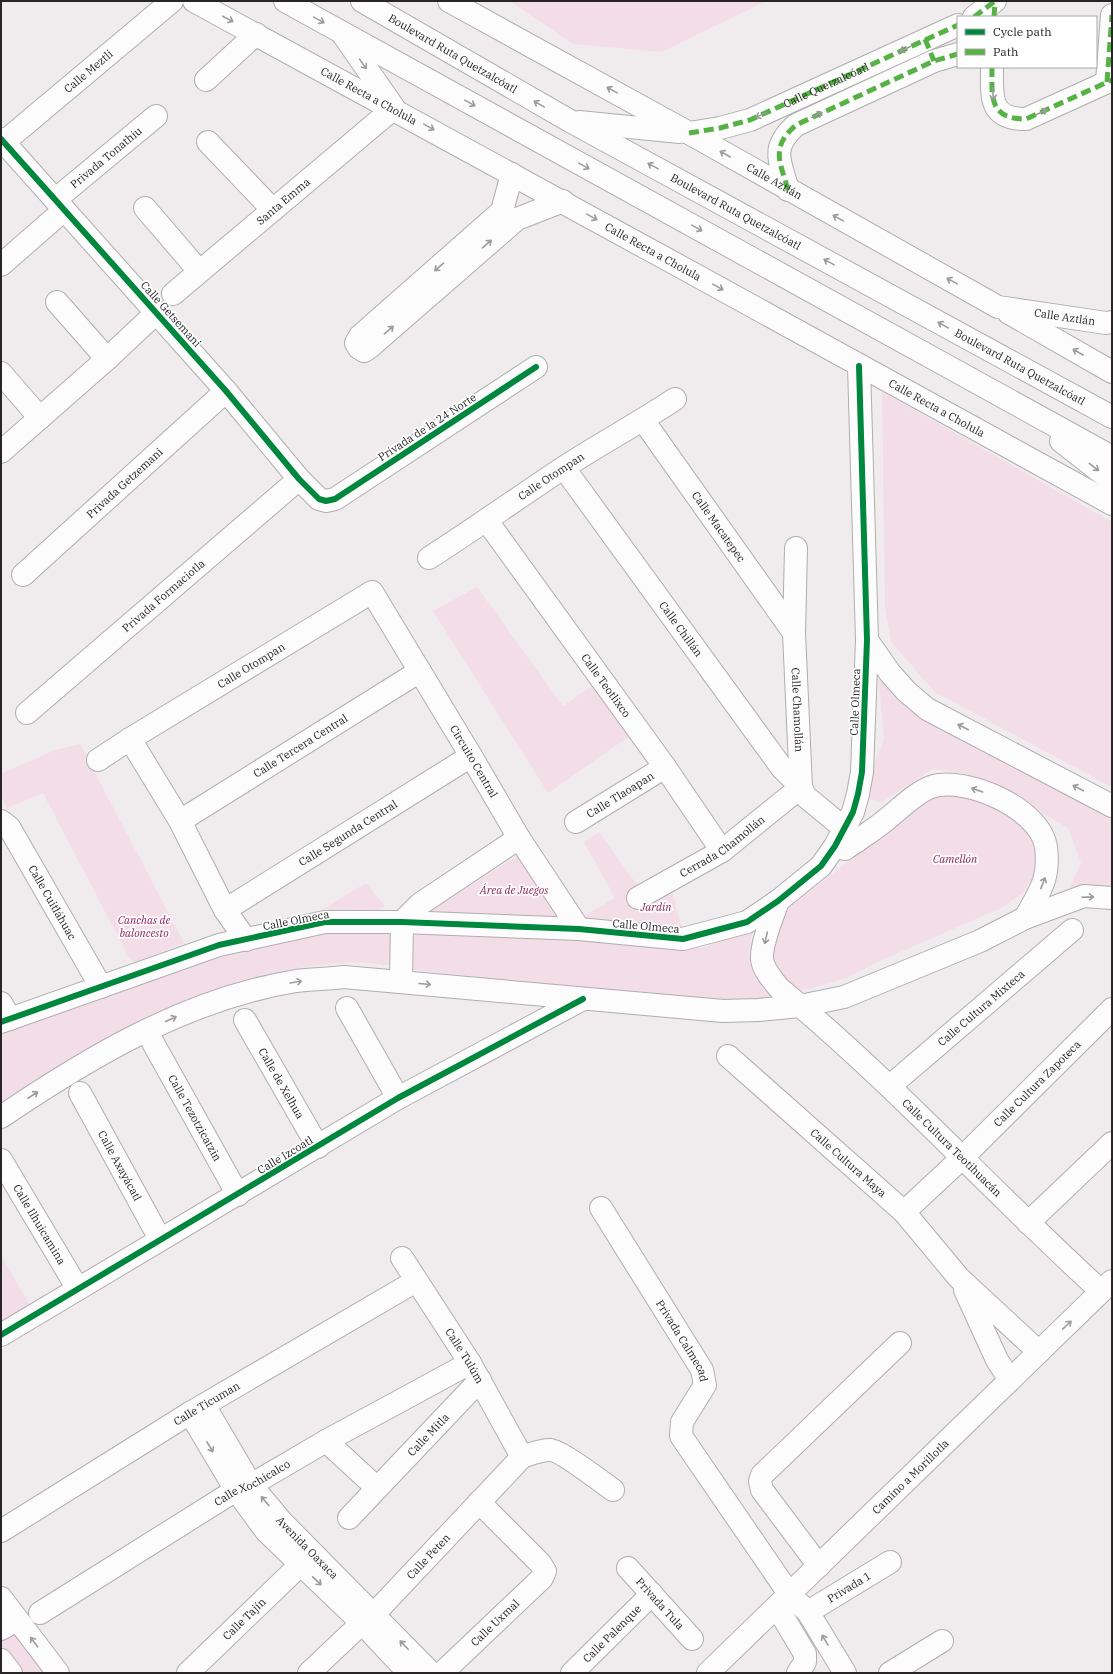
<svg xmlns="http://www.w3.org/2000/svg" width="1113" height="1674" viewBox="0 0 1113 1674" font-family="'IBM Plex Serif',serif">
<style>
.green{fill:#f3dde6}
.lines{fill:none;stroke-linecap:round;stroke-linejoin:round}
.minor-casing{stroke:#b0adaf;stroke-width:24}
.major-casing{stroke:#b0adaf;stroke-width:24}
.minor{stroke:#fdfcfc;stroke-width:22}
.major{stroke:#fdfcfc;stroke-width:22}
.quiet{stroke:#56b245;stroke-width:5;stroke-dasharray:10 5;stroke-linecap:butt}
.cycleway-casing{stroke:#fff;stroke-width:8}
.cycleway{stroke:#00873e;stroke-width:6}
.oneway{stroke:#9d9b9b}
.labels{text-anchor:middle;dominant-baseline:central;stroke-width:3.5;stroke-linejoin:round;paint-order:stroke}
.street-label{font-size:11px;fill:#272525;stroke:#fff}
.park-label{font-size:11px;font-style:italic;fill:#8f215e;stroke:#fff}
</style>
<rect width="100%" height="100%" fill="#f0ecee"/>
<!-- green -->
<g class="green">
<path d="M510 1H766L662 52 573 44Z"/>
<path d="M882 392 1112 522V787L935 692 891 642 885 608Z"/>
<path d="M477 587 563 706 593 685 631 735 548 793 433 611Z"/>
<path d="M878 674 1112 813V888L1070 887 1081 863 1068 828 1006 792 964 773 933 769 882 802 866 798 875 762 884 739Z"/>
<path d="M80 744 184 943 135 962 129 957 43 793 7 808 1 796V774L55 750Z"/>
<path d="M950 792 976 797 1030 827 1038 848 1035 873 1023 893 1001 908 873 964C850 979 826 985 799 991L788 984 771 966 773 926 784 912 925 801Z"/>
<path d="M599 832 642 892 669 879 682 930 587 919 585 915 615 898 584 842Z"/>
<path d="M522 853 560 914 558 918 429 914 428 912Z"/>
<path d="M366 883 385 906C373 917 324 915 306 916L320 911Z"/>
<path d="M334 924 396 927V962L388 965 356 962 309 966 252 978 189 1000 95 1048 1 1107V1027L177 966Z"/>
<path d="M411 927 508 932 654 947 703 948 753 929C747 961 747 971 771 995L760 1000H737L661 996 415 970 406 967Z"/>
<path d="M1 1256 31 1307 1 1324Z"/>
<path d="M1 1608 47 1673H22L1 1651Z"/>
</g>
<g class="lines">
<!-- minor casing -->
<g class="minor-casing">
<g id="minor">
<path d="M974 17 995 1"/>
<path d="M992 67C992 96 988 119 1026 119L1112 80"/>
<path d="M206 80 256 34"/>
<path d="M1107 82 1112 15"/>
<path id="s1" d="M689 133 720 128 750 120 958 25"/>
<path d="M1 139 226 391 299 479 319 499 326 501 335 499 536 367"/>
<path id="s2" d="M4 142 172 1"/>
<path d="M208 142 273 210"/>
<path d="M512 174 502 211 360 336 356 343 359 348 364 351 370 347 517 219 563 201"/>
<path d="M788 190C780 161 770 148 796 125L934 61 958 54"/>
<path id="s3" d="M56 199 156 116"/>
<path d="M145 208 199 271"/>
<path d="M1 265 64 210"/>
<path id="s4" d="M173 294 394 108"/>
<path d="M57 302 107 359"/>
<path d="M1 373 40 418"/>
<path id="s5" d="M643 420 794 633"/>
<path d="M1 452 107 359 156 313"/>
<path id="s6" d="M564 468 782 768 801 787 805 796 845 829 857 841"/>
<path id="s7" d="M487 521 665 767 722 851"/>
<path id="s8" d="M796 548 794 633 801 787"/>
<path id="s9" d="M429 558C474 529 518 498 563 468 600 444 639 423 675 399"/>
<path id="s10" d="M23 575 226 391"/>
<path d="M867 640 890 673 906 691 927 709 1112 806"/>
<path id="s11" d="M27 713 299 479"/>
<path d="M130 739 180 821 225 910 246 940"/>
<path id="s12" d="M98 760 130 739 372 592 471 756 519 838 579 929"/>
<path id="s13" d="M1 821 9 827 101 987"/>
<path id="s14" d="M180 821 420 671"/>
<path id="s15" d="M576 822 665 767"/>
<path d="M845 849C859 839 874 830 887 819 901 808 915 793 931 787 965 775 1041 809 1046 847 1050 879 1040 891 1025 918"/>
<path id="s16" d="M638 898 722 851 801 787"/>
<path id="s17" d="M778 901C773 916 761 943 762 959 763 970 773 980 779 988 893 1082 992 1192 1101 1291"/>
<path id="s18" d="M225 910 471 756"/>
<path d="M401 982 402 922 420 904 519 838"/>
<path d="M1 1003 10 1019"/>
<path d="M347 1008 398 1098"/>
<path id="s19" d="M245 1020 318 1147"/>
<path d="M1 1022 219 945 325 922H402L579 929 683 939 747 922 778 901 821 866 835 846 853 812 858 794 862 772 867 640 859 366"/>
<path id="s20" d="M152 1041 238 1195"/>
<path id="s21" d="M728 1056 904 1212 959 1278 1039 1352"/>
<path id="s22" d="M890 1086 1072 930"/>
<path id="s23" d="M80 1093 160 1239"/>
<path d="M1 1117C91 1056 187 999 296 981 311 979 328 979 344 977L723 1011 758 1010 800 1006 844 997 980 941 1025 918 1084 896 1112 898"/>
<path id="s24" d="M1 1160 78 1289"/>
<path id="s25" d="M601 1208 702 1370 705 1385 682 1422 681 1436 790 1595 808 1612 845 1673"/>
<path id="s26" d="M904 1212 963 1157 1112 1009"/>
<path d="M1028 1223 1112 1143"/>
<path id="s27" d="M402 1258 470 1363 522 1457"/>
<path d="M965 1290 997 1360 1010 1380"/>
<path d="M1 1335 398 1098 583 999"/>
<path id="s28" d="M204 1405 251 1485 282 1522 431 1673"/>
<path d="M190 1413 236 1490 266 1531 362 1623 409 1673"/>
<path d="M326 1441 377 1488"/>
<path id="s29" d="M349 1518 480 1380"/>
<path id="s30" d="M1 1531 190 1413 416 1281"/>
<path d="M819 1566 762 1490 760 1481 762 1475 900 1343"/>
<path id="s31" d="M628 1568 692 1639"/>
<path d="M1 1598 58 1673"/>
<path d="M777 1607 805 1654V1662L798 1673"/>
<path id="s32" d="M808 1612 890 1562"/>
<path id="s33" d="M40 1613 236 1490 251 1485 326 1441 470 1363"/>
<path d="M1 1629 17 1620"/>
<path d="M1 1660 11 1673"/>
<path id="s34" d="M188 1673 300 1565"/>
<path id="s35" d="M309 1673 362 1623 374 1614 522 1457C531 1454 540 1450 550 1450 560 1450 602 1482 613 1490"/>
<path id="s36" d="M442 1673 542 1578 545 1571 540 1563 479 1502"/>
<path id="s37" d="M572 1673 652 1594"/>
<path id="s38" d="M708 1673 1112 1281"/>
<path d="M890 1673 942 1641"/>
</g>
</g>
<!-- major casing -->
<g class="major-casing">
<g id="major">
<path id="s39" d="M194 1C501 166 806 337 1112 504"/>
<path d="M285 1 1112 457"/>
<path id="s40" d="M362 1 570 121 1112 417"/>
<path id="s41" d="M449 1 689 133 998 307 1106 323 1112 322"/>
<path d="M344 36 392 105"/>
<path d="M579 122 680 132"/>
<path d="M1009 313 1112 372"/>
<path d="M1061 441 1112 481"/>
</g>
</g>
<!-- minor -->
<use href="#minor" class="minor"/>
<!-- major -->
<use href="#major" class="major"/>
<!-- quiet -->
<g class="quiet">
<path d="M974 17 995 1"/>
<path d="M994 17 995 1"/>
<path d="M925 39 934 61"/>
<path d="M992 67C992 96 988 119 1026 119L1112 80"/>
<path d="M1107 82 1112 15"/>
<path d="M689 133 720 128 750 120 958 25"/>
<path d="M788 190C780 161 770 148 796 125L934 61 958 54"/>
</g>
<!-- cycleway casing -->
<g class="cycleway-casing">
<g id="cycleway">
<path d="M1 139 226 391 299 479 319 499 326 501 335 499 536 367"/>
<path d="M1 1022 219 945 325 922H402L579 929 683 939 747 922 778 901 821 866 835 846 853 812 858 794 862 772 867 640 859 366"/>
<path d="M1 1335 398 1098 583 999"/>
</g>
</g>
<!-- cycleway -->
<use href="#cycleway" class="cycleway"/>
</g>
<!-- one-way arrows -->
<defs><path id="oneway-shaft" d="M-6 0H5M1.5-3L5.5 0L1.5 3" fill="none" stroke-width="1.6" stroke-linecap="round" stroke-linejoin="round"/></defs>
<g class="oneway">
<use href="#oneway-shaft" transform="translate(228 19) rotate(28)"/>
<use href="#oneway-shaft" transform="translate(319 20) rotate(29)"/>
<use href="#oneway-shaft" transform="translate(905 49) rotate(155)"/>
<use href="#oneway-shaft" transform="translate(363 64) rotate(55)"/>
<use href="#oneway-shaft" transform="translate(612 90) rotate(-151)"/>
<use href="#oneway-shaft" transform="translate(993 94) rotate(85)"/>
<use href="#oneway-shaft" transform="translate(470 103) rotate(29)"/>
<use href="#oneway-shaft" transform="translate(539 104) rotate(-151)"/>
<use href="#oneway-shaft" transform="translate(1042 112) rotate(-25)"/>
<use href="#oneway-shaft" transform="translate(761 115) rotate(155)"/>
<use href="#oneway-shaft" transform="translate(817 115) rotate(-25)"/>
<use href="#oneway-shaft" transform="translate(429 127) rotate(29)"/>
<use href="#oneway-shaft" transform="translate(725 154) rotate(-150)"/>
<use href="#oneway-shaft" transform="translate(584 166) rotate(29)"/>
<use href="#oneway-shaft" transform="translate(653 166) rotate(-151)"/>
<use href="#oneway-shaft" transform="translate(592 217) rotate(29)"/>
<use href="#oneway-shaft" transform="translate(838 218) rotate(-151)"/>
<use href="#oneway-shaft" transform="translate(697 228) rotate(29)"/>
<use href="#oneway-shaft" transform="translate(487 244) rotate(-41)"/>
<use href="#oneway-shaft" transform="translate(829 262) rotate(-151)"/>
<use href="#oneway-shaft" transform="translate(439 267) rotate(139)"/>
<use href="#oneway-shaft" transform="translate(952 281) rotate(-151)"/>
<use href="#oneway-shaft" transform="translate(718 287) rotate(29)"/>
<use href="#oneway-shaft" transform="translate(943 325) rotate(-151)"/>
<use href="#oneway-shaft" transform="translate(389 330) rotate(-41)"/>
<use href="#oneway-shaft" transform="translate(1078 352) rotate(-150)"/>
<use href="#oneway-shaft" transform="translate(1094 467) rotate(38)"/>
<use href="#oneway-shaft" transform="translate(963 727) rotate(-153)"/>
<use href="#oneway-shaft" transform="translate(1078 788) rotate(-152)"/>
<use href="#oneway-shaft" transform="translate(977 790) rotate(-161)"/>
<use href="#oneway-shaft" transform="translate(1043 883) rotate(-69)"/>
<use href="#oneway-shaft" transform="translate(1088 897) rotate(-2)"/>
<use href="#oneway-shaft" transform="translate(766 938) rotate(103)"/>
<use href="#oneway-shaft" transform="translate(296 982) rotate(-9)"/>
<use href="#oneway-shaft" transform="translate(425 984) rotate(5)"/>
<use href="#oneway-shaft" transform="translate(171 1019) rotate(-24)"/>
<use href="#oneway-shaft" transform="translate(33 1095) rotate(-33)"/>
<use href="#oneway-shaft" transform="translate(1067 1325) rotate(-44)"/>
<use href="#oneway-shaft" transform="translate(210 1447) rotate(59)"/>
<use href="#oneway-shaft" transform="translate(265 1501) rotate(-130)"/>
<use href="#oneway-shaft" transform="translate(317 1581) rotate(43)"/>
<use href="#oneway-shaft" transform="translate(825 1640) rotate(-121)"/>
<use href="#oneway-shaft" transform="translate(34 1642) rotate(-127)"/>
<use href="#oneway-shaft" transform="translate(404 1645) rotate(-134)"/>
</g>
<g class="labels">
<!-- street labels -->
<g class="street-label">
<text stroke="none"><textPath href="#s40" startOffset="105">Boulevard Ruta Quetzalcóatl</textPath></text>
<text stroke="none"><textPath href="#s2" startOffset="110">Calle Meztli</textPath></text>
<text stroke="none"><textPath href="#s1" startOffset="146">Calle Quetzalcóatl</textPath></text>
<text stroke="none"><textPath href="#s39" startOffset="199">Calle Recta a Cholula</textPath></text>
<text stroke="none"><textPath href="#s3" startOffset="65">Privada Tonathiu</textPath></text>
<text stroke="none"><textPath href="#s41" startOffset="372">Calle Aztlán</textPath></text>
<text stroke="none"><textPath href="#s4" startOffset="144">Santa Emma</textPath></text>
<text stroke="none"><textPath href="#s40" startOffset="429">Boulevard Ruta Quetzalcóatl</textPath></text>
<text stroke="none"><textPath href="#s39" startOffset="523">Calle Recta a Cholula</textPath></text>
<text transform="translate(171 314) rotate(48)">Calle Getsemani</text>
<text stroke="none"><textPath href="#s41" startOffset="696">Calle Aztlán</textPath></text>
<text stroke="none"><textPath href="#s40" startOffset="753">Boulevard Ruta Quetzalcóatl</textPath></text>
<text stroke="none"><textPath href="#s39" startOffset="847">Calle Recta a Cholula</textPath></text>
<text transform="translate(427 427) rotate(-33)">Privada de la 24 Norte</text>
<text stroke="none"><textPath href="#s9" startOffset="147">Calle Otompan</textPath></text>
<text stroke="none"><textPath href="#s10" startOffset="137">Privada Getzemani</textPath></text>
<text stroke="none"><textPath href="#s5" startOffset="131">Calle Macatepec</textPath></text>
<text stroke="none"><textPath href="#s11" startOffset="180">Privada Formaciotla</textPath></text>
<text stroke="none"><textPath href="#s6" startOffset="199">Calle Chillán</textPath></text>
<text stroke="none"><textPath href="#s12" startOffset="180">Calle Otompan</textPath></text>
<text stroke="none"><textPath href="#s7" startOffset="203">Calle Teotlixco</textPath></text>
<text transform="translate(855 702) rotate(-88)">Calle Olmeca</text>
<text stroke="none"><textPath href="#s8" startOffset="162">Calle Chamollán</textPath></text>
<text stroke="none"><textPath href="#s14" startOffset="142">Calle Tercera Central</textPath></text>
<text stroke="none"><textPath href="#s12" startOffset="519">Circuito Central</textPath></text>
<text stroke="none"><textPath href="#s15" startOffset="52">Calle Tlaoapan</textPath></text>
<text stroke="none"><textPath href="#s18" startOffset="145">Calle Segunda Central</textPath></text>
<text stroke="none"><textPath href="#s16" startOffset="99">Cerrada Chamollán</textPath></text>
<text stroke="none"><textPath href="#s13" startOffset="97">Calle Cuitláhuac</textPath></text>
<text transform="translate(296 920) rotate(-11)">Calle Olmeca</text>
<text transform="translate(646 926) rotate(5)">Calle Olmeca</text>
<text stroke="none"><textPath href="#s22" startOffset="120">Calle Cultura Mixteca</textPath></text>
<text stroke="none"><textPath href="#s19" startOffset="73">Calle de Xelhua</textPath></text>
<text stroke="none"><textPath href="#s26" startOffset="185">Calle Cultura Zapoteca</textPath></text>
<text stroke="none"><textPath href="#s20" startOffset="88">Calle Tezotzicatzin</textPath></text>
<text stroke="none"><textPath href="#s17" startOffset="330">Calle Cultura Teotihuacán</textPath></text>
<text transform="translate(285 1155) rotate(-31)">Calle Izcoatl</text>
<text stroke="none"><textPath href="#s21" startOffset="161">Calle Cultura Maya</textPath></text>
<text stroke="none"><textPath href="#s23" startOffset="83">Calle Axayácatl</textPath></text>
<text stroke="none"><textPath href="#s24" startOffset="75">Calle Ilhuicamina</textPath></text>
<text stroke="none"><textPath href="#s25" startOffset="156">Privada Calmecad</textPath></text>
<text stroke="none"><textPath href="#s27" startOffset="116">Calle Tulúm</textPath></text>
<text stroke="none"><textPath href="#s30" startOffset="242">Calle Ticuman</textPath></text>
<text stroke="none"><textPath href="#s29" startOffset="115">Calle Mitla</textPath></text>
<text stroke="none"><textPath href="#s38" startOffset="282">Camino a Morillotla</textPath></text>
<text stroke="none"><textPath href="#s33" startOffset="249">Calle Xochicalco</textPath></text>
<text stroke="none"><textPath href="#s28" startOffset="177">Avenida Oaxaca</textPath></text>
<text stroke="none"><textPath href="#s35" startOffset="167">Calle Peten</textPath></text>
<text stroke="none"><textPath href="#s32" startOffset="48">Privada 1</textPath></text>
<text stroke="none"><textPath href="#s31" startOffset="48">Privada Tula</textPath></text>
<text stroke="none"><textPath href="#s34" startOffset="78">Calle Tajín</textPath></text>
<text stroke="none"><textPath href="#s36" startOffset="73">Calle Uxmal</textPath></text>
<text stroke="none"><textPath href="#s37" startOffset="56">Calle Palenque</textPath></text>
</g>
<!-- park labels -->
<g class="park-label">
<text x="955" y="859">Camellón</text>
<text x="514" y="890">Área de Juegos</text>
<text x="656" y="907">Jardín</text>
<text x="144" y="920">Canchas de<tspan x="144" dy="13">baloncesto</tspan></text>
</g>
</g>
<!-- border -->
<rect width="1113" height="1674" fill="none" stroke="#272525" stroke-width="4"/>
<!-- legend -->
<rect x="957" y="16" width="140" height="52" fill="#ffffff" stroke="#a9a8a8"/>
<rect x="965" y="29" width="20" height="6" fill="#00873e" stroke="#a9a8a8"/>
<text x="993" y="36" font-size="12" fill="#272525">Cycle path</text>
<rect x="965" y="49" width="20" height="6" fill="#56b245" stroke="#a9a8a8"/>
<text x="993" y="56" font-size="12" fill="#272525">Path</text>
</svg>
